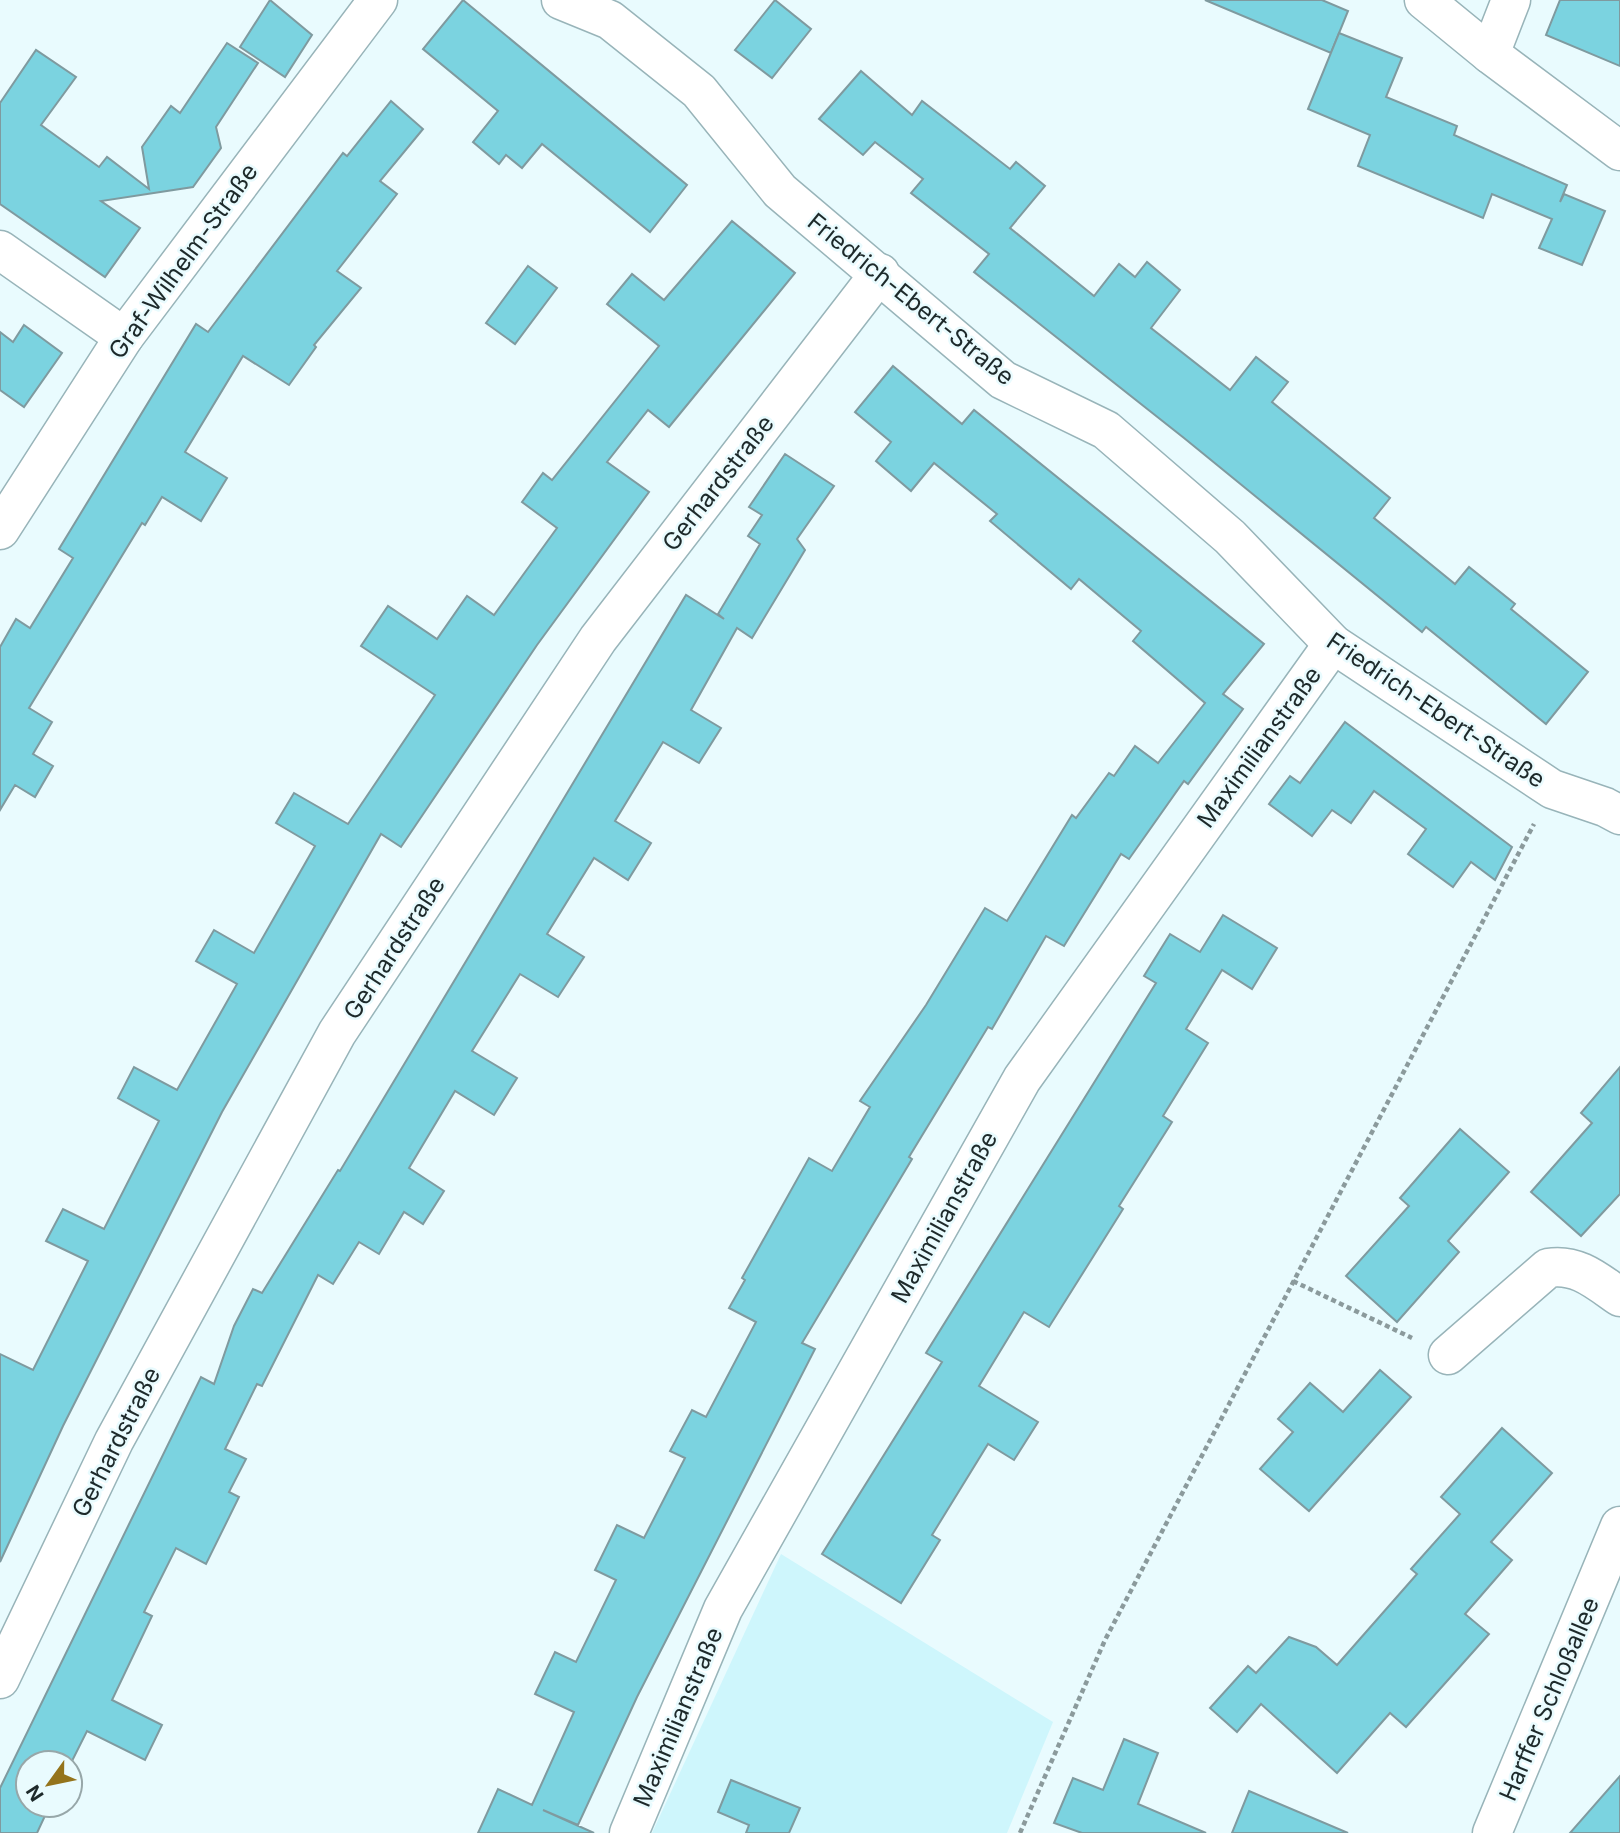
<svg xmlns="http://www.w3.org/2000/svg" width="1620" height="1833" viewBox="0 0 1620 1833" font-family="Inter,sans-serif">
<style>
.built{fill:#cef6fc}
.building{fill:#7bd3e0;stroke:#7f9a9f;stroke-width:2}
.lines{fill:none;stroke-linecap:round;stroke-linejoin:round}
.minor-casing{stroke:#98b4b9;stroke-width:41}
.path{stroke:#8b9a9c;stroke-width:4.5;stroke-dasharray:5 3.5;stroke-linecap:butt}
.minor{stroke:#fff;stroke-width:38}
.labels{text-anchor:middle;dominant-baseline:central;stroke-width:5;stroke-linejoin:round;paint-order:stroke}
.street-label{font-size:24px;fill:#1d292a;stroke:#e9fbfe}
</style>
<rect width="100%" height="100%" fill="#e9fbfe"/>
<!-- built -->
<path class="built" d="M781 1554 1053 1722 1007 1833H652Z"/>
<!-- building -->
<g class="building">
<path d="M270 0 312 35 285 77 240 47Z"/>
<path d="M463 0 687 185 650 232 542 144 522 168 506 155 499 164 473 142 498 111 423 49Z"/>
<path d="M775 0 811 29 772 78 735 50Z"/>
<path d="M1205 0H1322L1348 11 1331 53Z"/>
<path d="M1560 0H1620V66L1546 35Z"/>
<path d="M1339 33 1402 58 1386 97 1457 126 1454 135 1567 185 1560 202 1564 194 1605 211 1582 265 1539 248 1552 219 1492 194 1483 218 1358 166 1370 135 1308 109Z"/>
<path d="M227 43 258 63 216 127 221 148 193 187 101 201 140 228 105 277 0 204V103L36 50 76 77 41 125 99 167 107 157 149 189 142 147 171 106 180 113Z"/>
<path d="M861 71 912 115 922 101 1010 169 1016 162 1045 186 1010 228 1094 296 1119 264 1135 277 1147 262 1180 290 1151 328 1230 390 1256 357 1288 382 1272 402 1390 498 1374 518 1455 584 1469 567 1515 604 1511 609 1588 672 1546 724 1426 627 1422 632 1184 438 974 272 989 254 911 193 923 179 875 142 863 155 819 119Z"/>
<path d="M391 101 423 129 380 181 397 194 337 271 361 288 314 345 316 347 289 385 243 356 185 452 227 478 201 521 162 497 145 525 142 523 29 708 52 722 33 754 53 766 35 797 15 785 0 810V647L16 619 30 628 73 558 59 549 196 324 208 332 343 153 347 156Z"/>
<path d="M732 221 795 273 669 427 648 410 607 462 649 492 537 645 401 847 381 834 222 1112 63 1426 0 1562V1354L33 1370 88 1261 46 1241 63 1209 104 1229 159 1121 118 1098 134 1067 177 1090 237 984 196 961 214 930 254 953 315 846 276 823 294 793 348 824 435 695 361 646 388 606 437 639 467 596 494 615 557 528 522 502 543 473 552 480 659 346 607 304 632 274 664 300Z"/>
<path d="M528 266 557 288 515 344 486 323Z"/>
<path d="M24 325 62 353 24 407 0 390V332L13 342Z"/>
<path d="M893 366 962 424 974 410 1264 644 1223 694 1243 709 1188 784 1184 781 1129 859 1121 854 1064 946 1046 936 992 1029 988 1027 909 1157 912 1159 802 1343 815 1349 637 1697 578 1825 543 1810 594 1833H478L498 1789 532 1805 574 1712 535 1694 555 1652 576 1662 616 1580 595 1570 617 1525 644 1538 685 1458 670 1451 692 1410 706 1417 756 1322 729 1308 745 1280 742 1278 809 1158 832 1171 870 1107 860 1101 926 1005 985 908 1007 921 1072 815 1076 818 1109 773 1114 776 1135 746 1158 763 1205 703 1133 641 1141 631 1079 579 1071 589 990 521 997 514 934 463 911 491 876 461 891 442 855 412Z"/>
<path d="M785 454 834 486 797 539 805 550 752 638 737 628 691 710 721 728 699 763 663 742 615 821 651 843 628 880 594 858 547 934 584 957 558 997 520 974 472 1051 517 1078 494 1115 455 1091 409 1168 444 1191 423 1224 404 1212 379 1254 359 1242 333 1284 318 1275 262 1386 257 1384 225 1449 246 1459 229 1492 239 1497 206 1564 176 1548 144 1612 152 1616 112 1700 162 1725 145 1760 87 1731 70 1765 28 1763V1805H50L37 1833H0V1788L201 1377 214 1384 234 1326 253 1289 262 1293 338 1170 340 1171 686 595 724 619 718 614 760 544 748 536 762 515 749 507Z"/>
<path d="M1345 722 1512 847 1495 880 1471 862 1453 887 1408 854 1426 829 1374 791 1351 823 1332 810 1312 836 1269 804 1290 776 1300 783Z"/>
<path d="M1223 915 1277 948 1252 989 1222 970 1186 1029 1208 1043 1163 1116 1172 1122 1119 1206 1123 1209 1049 1327 1024 1312 979 1386 1038 1422 1014 1460 988 1444 932 1535 940 1540 901 1603 822 1554 942 1362 926 1353 1156 983 1144 976 1170 934 1200 952Z"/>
<path d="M1620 1067V1194L1581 1236 1531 1192 1592 1123 1581 1113Z"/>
<path d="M1460 1129 1509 1172 1448 1241 1459 1252 1397 1322 1346 1276 1409 1206 1400 1198Z"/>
<path d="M1380 1370 1411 1397 1309 1511 1260 1469 1293 1432 1278 1419 1310 1383 1343 1412Z"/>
<path d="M1502 1428 1552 1473 1491 1542 1512 1560 1465 1614 1489 1634 1406 1727 1390 1713 1337 1773 1261 1704 1237 1732 1210 1708 1248 1666 1256 1673 1289 1637 1316 1647 1337 1665 1417 1574 1411 1569 1460 1514 1441 1497Z"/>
<path d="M1124 1739 1158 1753 1138 1804 1206 1833H1082L1054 1823 1073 1778 1103 1790Z"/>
<path d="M1620 1776V1833H1570Z"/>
<path d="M731 1780 800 1808 789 1833H746L749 1825 718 1812Z"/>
<path d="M1249 1791 1348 1833H1232Z"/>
</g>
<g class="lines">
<!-- minor casing -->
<g class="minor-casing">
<g id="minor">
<path d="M561 0 610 20 699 91 780 191 1003 380 1106 430 1230 537 1333 644 1552 789 1605 807 1620 815"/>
<path d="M1424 0 1490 54 1620 151"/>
<path d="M1490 54 1511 0"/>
<path d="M0 250 124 337"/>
<path d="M0 530 124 337 378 0"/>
<path d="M1448 1355 1548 1268C1577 1263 1597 1281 1620 1297"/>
<path d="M0 1679 114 1441 337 1033 598 639 880 273"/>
<path d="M629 1833 723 1609 1022 1079 1333 644"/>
<path d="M1492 1833 1620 1526"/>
</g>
</g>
<!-- path -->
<g class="path">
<path d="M1293 1281 1412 1338"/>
<path d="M1020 1833 1105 1640 1534 824"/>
</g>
<!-- minor -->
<use href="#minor" class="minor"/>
</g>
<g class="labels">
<!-- street labels -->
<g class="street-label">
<text transform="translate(183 261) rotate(-54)">Graf-Wilhelm-Straße</text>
<text transform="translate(911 299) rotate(39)">Friedrich-Ebert-Straße</text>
<text transform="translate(718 483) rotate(-52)">Gerhardstraße</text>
<text transform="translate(1436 710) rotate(34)">Friedrich-Ebert-Straße</text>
<text transform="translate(1259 747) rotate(-54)">Maximilianstraße</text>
<text transform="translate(394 948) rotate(-57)">Gerhardstraße</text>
<text transform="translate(944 1217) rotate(-61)">Maximilianstraße</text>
<text transform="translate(116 1442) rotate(-63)">Gerhardstraße</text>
<text transform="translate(1549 1699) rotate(-67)">Harffer Schloßallee</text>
<text transform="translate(678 1717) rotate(-67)">Maximilianstraße</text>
</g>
</g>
<!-- north arrow -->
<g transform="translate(49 1784) rotate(237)"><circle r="33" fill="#e9fbfe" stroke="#97a7a9" stroke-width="2"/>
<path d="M0-5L12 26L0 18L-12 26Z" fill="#94741c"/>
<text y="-10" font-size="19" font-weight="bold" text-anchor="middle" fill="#1d292a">N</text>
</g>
</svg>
